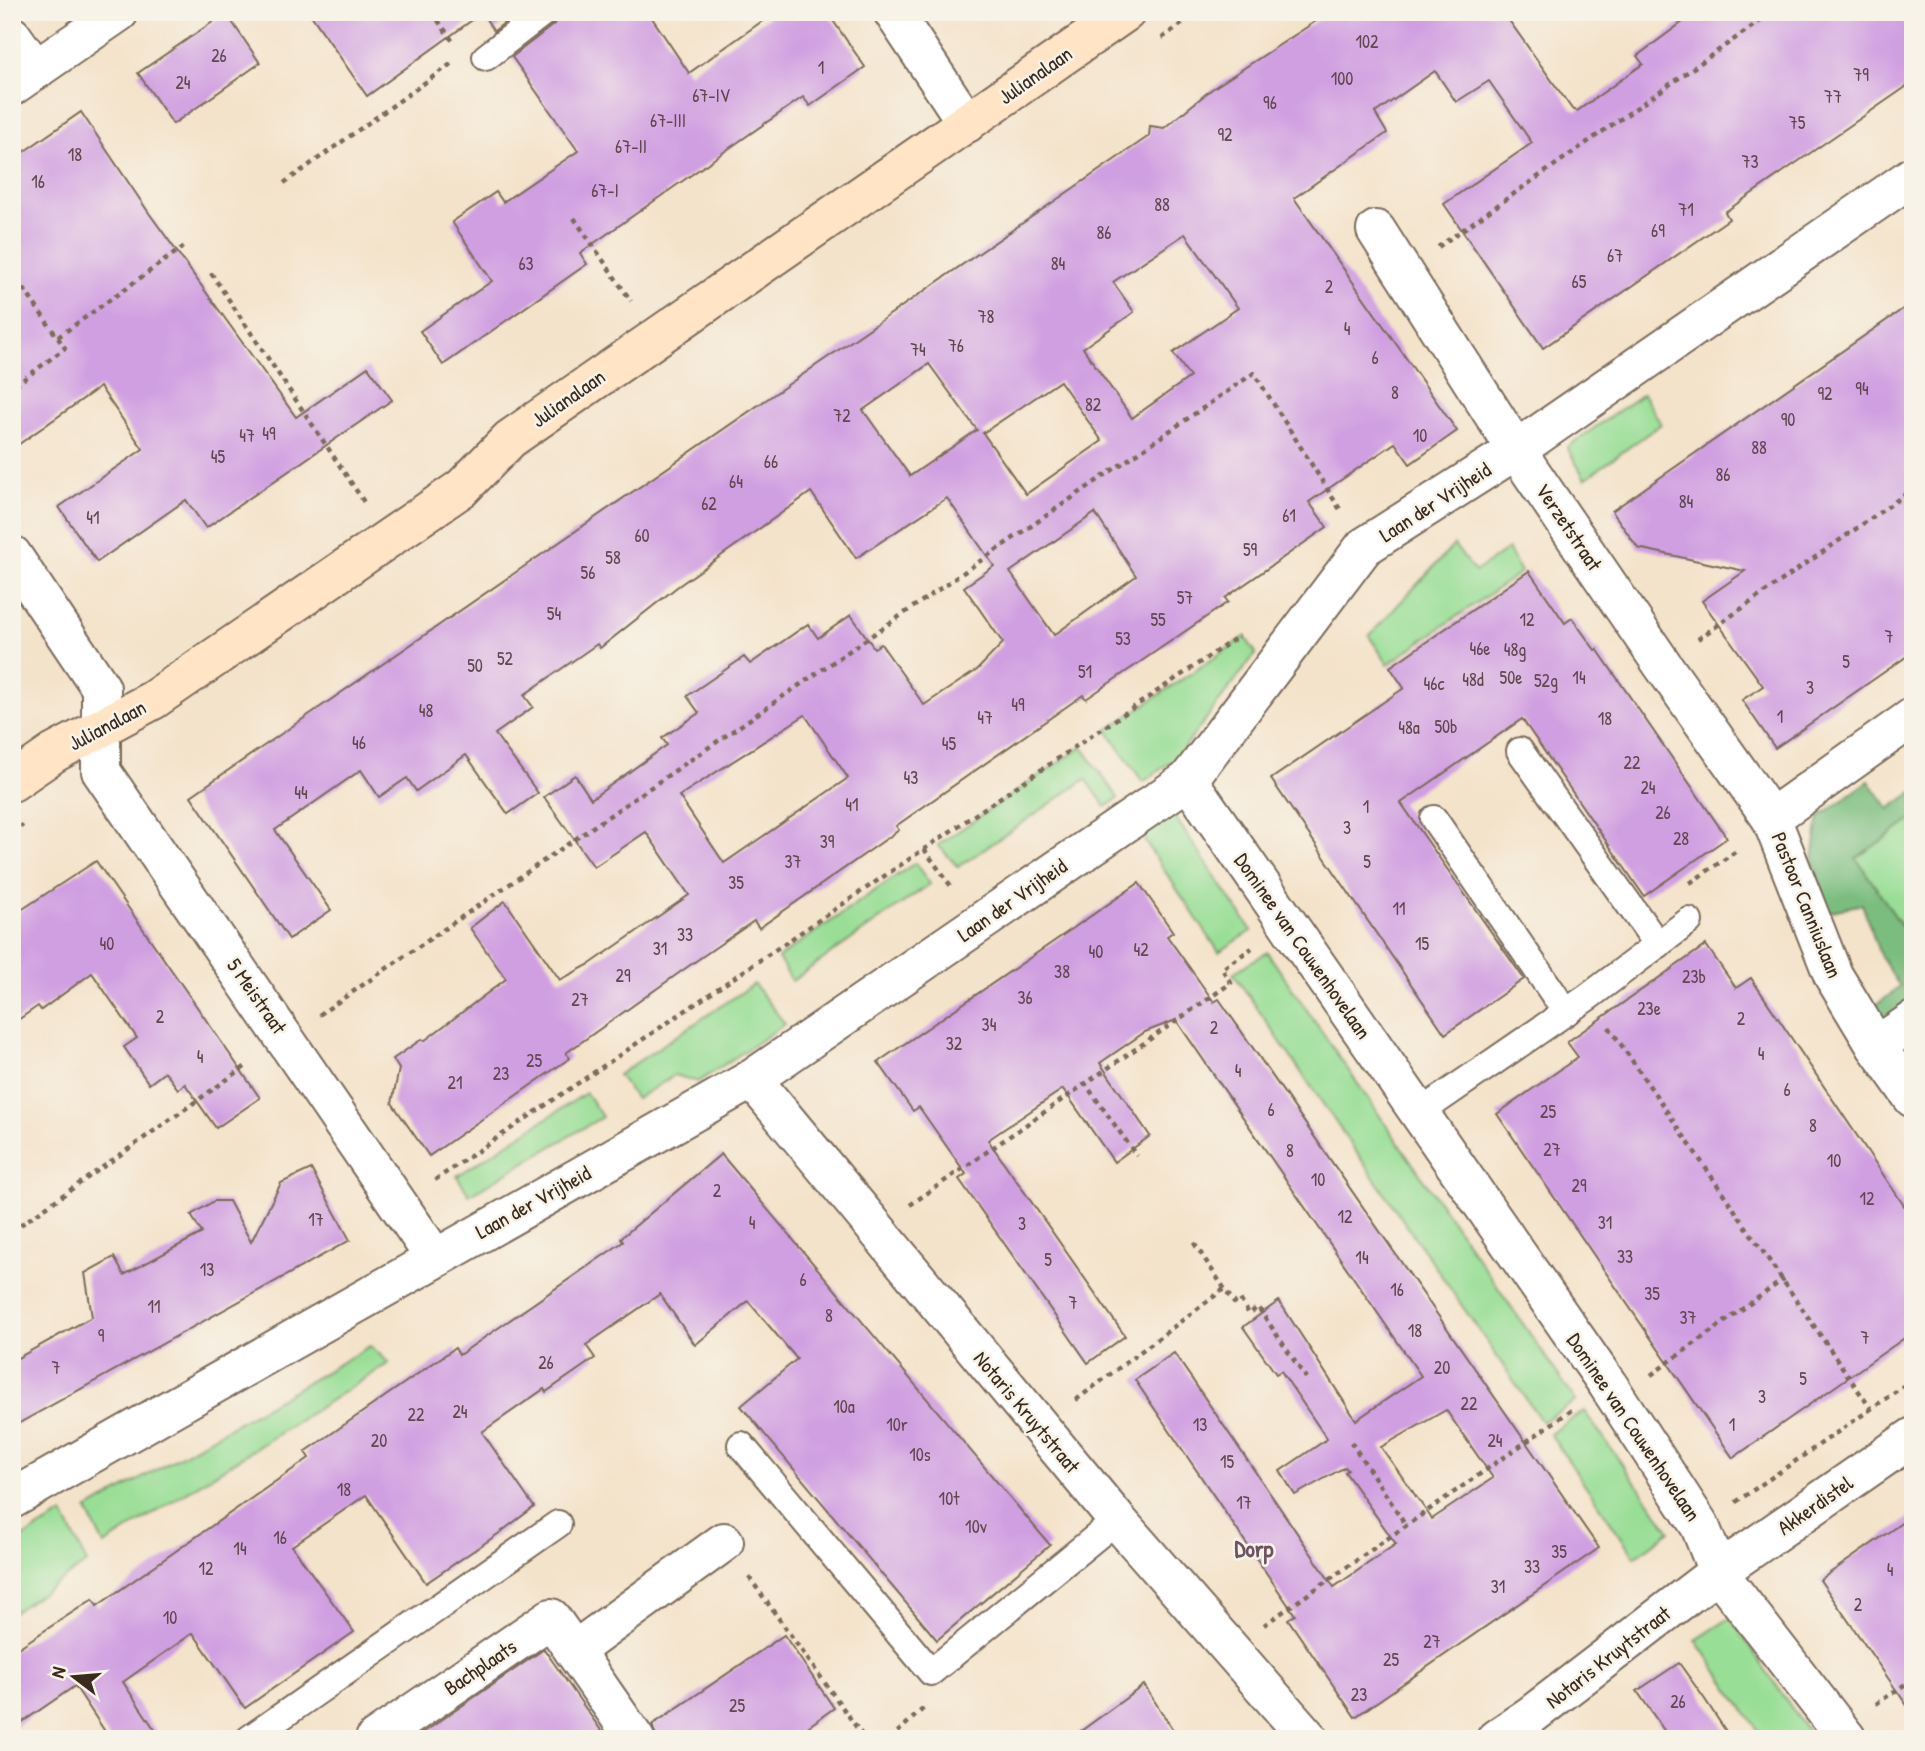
<svg xmlns="http://www.w3.org/2000/svg" width="1925" height="1751" viewBox="0 0 1925 1751" font-family="'Patrick Hand',sans-serif">
<style>
.green{fill:#99de96;stroke:#6a845a;stroke-width:2}
.forest{fill:#7abd7f;stroke:#5a744e;stroke-width:2}
.building{fill:#d09fe1;fill-rule:evenodd}
.lines{fill:none;stroke-linecap:round;stroke-linejoin:round}
.lane-casing{stroke:#7c6b5b;stroke-width:30}
.street-casing{stroke:#7c6b5b;stroke-width:42}
.secondary-casing{stroke:#7c6b5b;stroke-width:42}
.path{stroke:#7c6b5b;stroke-width:4.5;stroke-dasharray:5 5;stroke-linecap:butt}
.lane{stroke:#fff;stroke-width:26}
.street{stroke:#fff;stroke-width:38}
.secondary{stroke:#ffe4c6;stroke-width:38}
.labels{text-anchor:middle;dominant-baseline:central;stroke-width:5;stroke-linejoin:round;paint-order:stroke}
.number-label{font-size:18px;fill:#60474f}
.street-label{font-size:21px;fill:#3b2a1e;stroke:#f7f3e8}
.neighbourhood-label{font-size:23px;font-weight:bold;fill:#6f5362;stroke:#f7f3e8}
</style>
<rect width="100%" height="100%" fill="#f7f3e8"/>
<filter id="ink" filterUnits="userSpaceOnUse"><feTurbulence type="fractalNoise" baseFrequency=".0143" numOctaves="2"/><feDisplacementMap in="SourceGraphic" scale="14" xChannelSelector="R" yChannelSelector="G"/><feConvolveMatrix kernelMatrix="1 2 1 2 8 2 1 2 1" color-interpolation-filters="sRGB"/></filter>
<filter id="wash" filterUnits="userSpaceOnUse"><feTurbulence type="fractalNoise" baseFrequency=".00686" numOctaves="4" result="noise"/><feDisplacementMap in="SourceGraphic" scale="28" xChannelSelector="R" yChannelSelector="G"/><feGaussianBlur stdDeviation="1.57" result="paint"/><feColorMatrix in="noise" values="0 0 0 0 0 0 0 0 0 0 0 0 0 0 0 0 0 1.4 0 .05"/><feComposite in="paint" operator="in"/></filter>
<g filter="url(#wash)">
<rect width="100%" height="100%" fill="#f4e3cb"/>
<!-- green -->
<g class="green">
<path d="M1643 394 1661 424 1585 479 1567 447Z"/>
<path d="M1454 545 1475 572 1508 549 1521 572 1388 664 1369 636Z"/>
<path d="M1245 637 1256 653 1177 757 1143 782 1107 730Z"/>
<path d="M1082 747 1118 798 1106 807 1086 779 958 867 938 845Z"/>
<path d="M1173 814 1252 931 1219 952 1142 837Z"/>
<path d="M1913 819V943L1856 858Z"/>
<path d="M915 863 930 884 792 981 778 958Z"/>
<path d="M1267 952 1576 1401 1542 1422 1233 973Z"/>
<path d="M754 984 785 1024 698 1082 675 1075 636 1099 618 1075Z"/>
<path d="M586 1093 602 1117 469 1195 457 1176Z"/>
<path d="M370 1346 389 1363 104 1545 87 1510Z"/>
<path d="M1584 1411 1670 1531 1635 1557 1550 1434Z"/>
<path d="M63 1514 87 1563 12 1613V1544Z"/>
<path d="M1730 1618 1813 1739H1764L1696 1640Z"/>
</g>
<!-- forest -->
<path class="forest" d="M1869 781 1889 809 1913 792V819L1856 858 1913 943V1009L1887 1027 1872 1008 1900 987 1880 955 1862 904 1828 912 1813 860 1819 817Z"/>
<g id="blocks">
<!-- building -->
<g class="building">
<path d="M309 12H518L494 31 482 13 367 96Z"/>
<path d="M559 12H648L689 73 775 12H827L865 67 810 106 803 97 721 154 580 253 587 264 443 365 420 331 492 281 452 222 496 192 503 202 578 151 512 57 554 24Z"/>
<path d="M1330 12H1503L1572 109 1577 111 1643 64 1637 56 1696 12H1913V82L1725 212 1729 219 1543 348 1444 204 1532 143 1489 81 1456 102 1435 71 1375 113 1387 133 1294 198 1457 431 1410 464 1395 443 1309 502 1327 527 1225 598 1228 602 1086 699 1083 695 896 826 899 830 759 928 754 921 693 963 566 1053 570 1058 429 1156 392 1103 399 1069 393 1059 422 1039 424 1041 506 979 470 928 505 901 560 980 590 964 689 895 646 832 594 867 544 797 575 775 591 799 667 745 662 738 699 713 687 696 744 657 750 664 808 624 818 638 851 615 874 648 881 644 924 705 977 670 1003 643 964 587 994 566 947 498 856 558 811 492 677 587 600 648 597 644 524 695 533 707 495 734 538 793 508 814 466 755 416 791 407 778 379 797 361 770 275 830 331 910 289 939 191 796 1149 136 1150 126 1164 128 1212 89ZM1185 234 1238 308 1173 353 1190 377 1132 418 1083 348 1134 312 1113 282ZM929 364 977 430 910 476 863 410ZM1060 381 1102 441 1026 494 983 433ZM1095 513 1136 576 1054 635 1010 572ZM805 715 848 778 724 863 679 796Z"/>
<path d="M226 13 260 63 173 124 138 73Z"/>
<path d="M81 112 149 213 296 417 368 367 392 400 206 528 186 500 97 562 59 507 143 449 100 387 12 449V160Z"/>
<path d="M1913 302V652L1775 748 1742 700 1763 686 1702 601 1745 571 1638 548 1612 511Z"/>
<path d="M1529 571 1565 623 1572 618 1595 650 1597 649 1727 838 1644 896 1522 719 1401 803 1524 979 1445 1034 1271 779 1404 688 1390 667Z"/>
<path d="M96 861 260 1098 216 1128 185 1084 178 1089 165 1072 149 1084 124 1047 137 1038 92 973 41 1010 38 1006 12 1024V916Z"/>
<path d="M1139 883 1173 932 1167 936 1214 1002 1219 999 1599 1548 1355 1717 1288 1619 1295 1615 1135 1380 1174 1353 1334 1587 1396 1544 1345 1472 1348 1470 1345 1467 1295 1495 1280 1471 1327 1439 1281 1371 1276 1374 1243 1327 1279 1301 1356 1420 1421 1376 1176 1020 1145 1032 1100 1063 1150 1136 1114 1162 1063 1089 988 1140 1125 1336 1088 1363 959 1179 966 1174 919 1107 913 1111 878 1062ZM1446 1410 1493 1478 1432 1519 1381 1447Z"/>
<path d="M1706 945 1736 988 1751 978 1913 1219V1332L1733 1458 1497 1114 1578 1057 1567 1042Z"/>
<path d="M721 1154 1050 1545 937 1640 741 1406 797 1359 748 1301 695 1345 660 1294 586 1345 595 1358 546 1392 544 1389 482 1432 534 1507 498 1534 426 1583 366 1495 292 1546 354 1632 245 1708 193 1633 123 1682 161 1739H110L75 1686 12 1729V1652L93 1599 97 1606 309 1458 305 1452 455 1348 459 1355 623 1242 621 1238Z"/>
<path d="M311 1169 350 1240 12 1427V1361L92 1317 85 1273 114 1257 124 1275 202 1233 191 1215 214 1201H229L251 1242 281 1183Z"/>
<path d="M1913 1515V1714L1820 1580Z"/>
<path d="M784 1635 834 1708 791 1739H657L652 1725Z"/>
<path d="M544 1649 607 1739H414Z"/>
<path d="M1679 1663 1704 1698 1731 1739H1670L1637 1691Z"/>
<path d="M1144 1685 1179 1739H1070Z"/>
</g>
</g>
</g>
<g filter="url(#ink)">
<use href="#blocks" fill-opacity="0" stroke="#7c6b5b" stroke-width="2"/>
<g class="lines">
<!-- lane casing -->
<g class="lane-casing">
<g id="lane">
<path d="M486 57 544 12"/>
<path d="M1520 751 1658 945"/>
<path d="M1434 819 1566 1012"/>
<path d="M1419 1113 1588 997 1689 921"/>
<path d="M741 1445 931 1672 1117 1520"/>
<path d="M249 1739 558 1524"/>
</g>
</g>
<!-- street casing -->
<g class="street-casing">
<g id="street">
<path d="M893 12 967 123"/>
<path d="M12 36 36 70"/>
<path d="M12 86 119 12"/>
<path d="M1376 230 1516 450 1662 664 1771 818 1833 975 1876 1046 1913 1098"/>
<path d="M12 555 101 688V771L435 1258"/>
<path d="M1188 780 1608 1385 1700 1526 1718 1572 1847 1739"/>
<path d="M1771 818 1913 717"/>
<path d="M1876 1046 1913 1021"/>
<path d="M752 1079 1117 1520 1309 1739"/>
<path d="M12 1499 752 1079 1188 780 1364 547 1516 450 1913 176"/>
<path d="M574 1651 635 1739"/>
<path d="M375 1739 551 1618 574 1651 724 1542"/>
<path d="M1496 1739 1530 1716 1718 1572 1913 1437"/>
</g>
</g>
<!-- secondary casing -->
<g class="secondary-casing">
<path id="secondary" d="M12 782 54 753 153 700 462 488 510 439 1126 12"/>
</g>
<!-- path -->
<g class="path">
<path d="M432 12 454 43"/>
<path d="M1162 38 1199 12"/>
<path d="M284 183 451 64"/>
<path d="M574 218 631 301"/>
<path d="M1438 247 1773 12"/>
<path d="M12 272 65 348 12 388"/>
<path d="M211 273 364 502"/>
<path d="M58 337 186 245"/>
<path d="M1698 639 1913 489"/>
<path d="M12 832 23 825"/>
<path d="M924 849 953 889"/>
<path d="M1690 883 1738 850"/>
<path d="M319 1015 1254 373 1341 511"/>
<path d="M1609 1027 1871 1409 1913 1379"/>
<path d="M1084 1082 1137 1156"/>
<path d="M435 1180 1239 636"/>
<path d="M910 1205 1231 983 1222 969 1252 948"/>
<path d="M12 1231 249 1064"/>
<path d="M1194 1243 1234 1303 1240 1299 1249 1314 1258 1307 1306 1378"/>
<path d="M1651 1375 1784 1279"/>
<path d="M1076 1400 1224 1289"/>
<path d="M1351 1442 1406 1525"/>
<path d="M1736 1502 1871 1409"/>
<path d="M749 1577 865 1739"/>
<path d="M1264 1625 1573 1409"/>
<path d="M1876 1704 1913 1679"/>
<path d="M890 1739 925 1707"/>
</g>
<!-- lane -->
<use href="#lane" class="lane"/>
<!-- street -->
<use href="#street" class="street"/>
<!-- secondary -->
<use href="#secondary" class="secondary"/>
</g>
</g>
<g class="labels">
<!-- number labels -->
<g class="number-label">
<text x="1367" y="41">102</text>
<text x="219" y="55">26</text>
<text x="821" y="67">1</text>
<text x="1861" y="74">79</text>
<text x="1342" y="78">100</text>
<text x="183" y="82">24</text>
<text x="711" y="95">67-IV</text>
<text x="1833" y="96">77</text>
<text x="1270" y="102">96</text>
<text x="668" y="120">67-III</text>
<text x="1797" y="122">75</text>
<text x="1225" y="134">92</text>
<text x="631" y="146">67-II</text>
<text x="75" y="154">18</text>
<text x="1750" y="161">73</text>
<text x="38" y="181">16</text>
<text x="605" y="190">67-I</text>
<text x="1162" y="204">88</text>
<text x="1686" y="209">71</text>
<text x="1658" y="230">69</text>
<text x="1104" y="232">86</text>
<text x="1615" y="255">67</text>
<text x="526" y="263">63</text>
<text x="1058" y="263">84</text>
<text x="1579" y="281">65</text>
<text x="1329" y="286">2</text>
<text x="986" y="316">78</text>
<text x="1347" y="328">4</text>
<text x="956" y="345">76</text>
<text x="918" y="349">74</text>
<text x="1375" y="357">6</text>
<text x="1862" y="388">94</text>
<text x="1395" y="392">8</text>
<text x="1825" y="393">92</text>
<text x="1093" y="404">82</text>
<text x="842" y="415">72</text>
<text x="1788" y="419">90</text>
<text x="269" y="433">49</text>
<text x="247" y="435">47</text>
<text x="1420" y="435">10</text>
<text x="1759" y="447">88</text>
<text x="218" y="456">45</text>
<text x="771" y="461">66</text>
<text x="1723" y="474">86</text>
<text x="736" y="481">64</text>
<text x="1686" y="501">84</text>
<text x="709" y="503">62</text>
<text x="1289" y="515">61</text>
<text x="93" y="517">41</text>
<text x="642" y="535">60</text>
<text x="1250" y="549">59</text>
<text x="613" y="557">58</text>
<text x="588" y="572">56</text>
<text x="1185" y="597">57</text>
<text x="554" y="613">54</text>
<text x="1158" y="619">55</text>
<text x="1527" y="619">12</text>
<text x="1889" y="636">7</text>
<text x="1123" y="638">53</text>
<text x="1480" y="648">46e</text>
<text x="1515" y="649">48g</text>
<text x="505" y="658">52</text>
<text x="1846" y="661">5</text>
<text x="475" y="665">50</text>
<text x="1085" y="671">51</text>
<text x="1511" y="677">50e</text>
<text x="1579" y="677">14</text>
<text x="1473" y="679">48d</text>
<text x="1546" y="680">52g</text>
<text x="1434" y="683">46c</text>
<text x="1810" y="687">3</text>
<text x="1018" y="704">49</text>
<text x="426" y="710">48</text>
<text x="1780" y="716">1</text>
<text x="985" y="717">47</text>
<text x="1605" y="718">18</text>
<text x="1446" y="726">50b</text>
<text x="1409" y="727">48a</text>
<text x="359" y="742">46</text>
<text x="949" y="743">45</text>
<text x="1632" y="762">22</text>
<text x="911" y="777">43</text>
<text x="1648" y="787">24</text>
<text x="301" y="792">44</text>
<text x="852" y="804">41</text>
<text x="1366" y="806">1</text>
<text x="1663" y="812">26</text>
<text x="1347" y="827">3</text>
<text x="1681" y="838">28</text>
<text x="827" y="841">39</text>
<text x="793" y="861">37</text>
<text x="1367" y="861">5</text>
<text x="736" y="882">35</text>
<text x="1399" y="908">11</text>
<text x="685" y="934">33</text>
<text x="107" y="943">40</text>
<text x="1422" y="943">15</text>
<text x="660" y="948">31</text>
<text x="1141" y="949">42</text>
<text x="1096" y="951">40</text>
<text x="1062" y="971">38</text>
<text x="623" y="975">29</text>
<text x="1694" y="976">23b</text>
<text x="1025" y="997">36</text>
<text x="580" y="999">27</text>
<text x="1649" y="1008">23e</text>
<text x="160" y="1016">2</text>
<text x="1741" y="1018">2</text>
<text x="989" y="1024">34</text>
<text x="1214" y="1027">2</text>
<text x="954" y="1043">32</text>
<text x="1761" y="1053">4</text>
<text x="200" y="1056">4</text>
<text x="534" y="1060">25</text>
<text x="1238" y="1070">4</text>
<text x="501" y="1073">23</text>
<text x="455" y="1082">21</text>
<text x="1787" y="1089">6</text>
<text x="1271" y="1109">6</text>
<text x="1548" y="1111">25</text>
<text x="1813" y="1125">8</text>
<text x="1552" y="1149">27</text>
<text x="1290" y="1150">8</text>
<text x="1834" y="1160">10</text>
<text x="1318" y="1179">10</text>
<text x="1579" y="1185">29</text>
<text x="717" y="1190">2</text>
<text x="1867" y="1198">12</text>
<text x="1345" y="1216">12</text>
<text x="316" y="1219">17</text>
<text x="752" y="1222">4</text>
<text x="1605" y="1222">31</text>
<text x="1022" y="1223">3</text>
<text x="1625" y="1256">33</text>
<text x="1362" y="1257">14</text>
<text x="1048" y="1259">5</text>
<text x="207" y="1269">13</text>
<text x="803" y="1279">6</text>
<text x="1397" y="1289">16</text>
<text x="1652" y="1293">35</text>
<text x="1073" y="1302">7</text>
<text x="154" y="1306">11</text>
<text x="829" y="1315">8</text>
<text x="1688" y="1317">37</text>
<text x="1415" y="1330">18</text>
<text x="101" y="1335">9</text>
<text x="1865" y="1337">7</text>
<text x="546" y="1362">26</text>
<text x="56" y="1367">7</text>
<text x="1442" y="1367">20</text>
<text x="1803" y="1378">5</text>
<text x="1762" y="1396">3</text>
<text x="1469" y="1403">22</text>
<text x="844" y="1406">10a</text>
<text x="460" y="1411">24</text>
<text x="416" y="1414">22</text>
<text x="897" y="1424">10r</text>
<text x="1200" y="1424">13</text>
<text x="1732" y="1424">1</text>
<text x="379" y="1440">20</text>
<text x="1495" y="1440">24</text>
<text x="920" y="1454">10s</text>
<text x="1227" y="1461">15</text>
<text x="344" y="1489">18</text>
<text x="949" y="1498">10t</text>
<text x="1244" y="1502">17</text>
<text x="976" y="1526">10v</text>
<text x="280" y="1537">16</text>
<text x="240" y="1548">14</text>
<text x="1559" y="1551">35</text>
<text x="1532" y="1566">33</text>
<text x="206" y="1568">12</text>
<text x="1890" y="1569">4</text>
<text x="1498" y="1586">31</text>
<text x="1858" y="1604">2</text>
<text x="170" y="1617">10</text>
<text x="1432" y="1641">27</text>
<text x="1391" y="1659">25</text>
<text x="1359" y="1694">23</text>
<text x="1678" y="1701">26</text>
<text x="737" y="1705">25</text>
</g>
<!-- street labels -->
<g class="street-label">
<text transform="translate(1035 75) rotate(-35)">Julianalaan</text>
<text transform="translate(568 398) rotate(-35)">Julianalaan</text>
<text transform="translate(1435 502) rotate(-33)">Laan der Vrijheid</text>
<text transform="translate(1569 527) rotate(56)">Verzetstraat</text>
<text transform="translate(107 725) rotate(-28)">Julianalaan</text>
<text transform="translate(1012 900) rotate(-35)">Laan der Vrijheid</text>
<text transform="translate(1807 905) rotate(68)">Pastoor Canniuslaan</text>
<text transform="translate(1303 946) rotate(55)">Dominee van Couwenhovelaan</text>
<text transform="translate(257 996) rotate(55)">5 Meistraat</text>
<text transform="translate(533 1202) rotate(-29)">Laan der Vrijheid</text>
<text transform="translate(1027 1412) rotate(50)">Notaris Kruytstraat</text>
<text transform="translate(1634 1427) rotate(56)">Dominee van Couwenhovelaan</text>
<text transform="translate(1815 1505) rotate(-35)">Akkerdistel</text>
<text transform="translate(1608 1657) rotate(-38)">Notaris Kruytstraat</text>
<text transform="translate(480 1667) rotate(-34)">Bachplaats</text>
</g>
<!-- neighbourhood labels -->
<g class="neighbourhood-label">
<text x="1254" y="1548">Dorp</text>
</g>
</g>
<!-- margin -->
<rect width="1925" height="1751" fill="none" stroke="#f7f3e8" stroke-width="42"/>
<!-- north arrow -->
<g transform="translate(74 1677) rotate(286)" stroke="#f7f3e8" stroke-width="5" paint-order="stroke">
<path d="M0-5L12 26L0 18L-12 26Z" fill="#3b2a1e"/>
<text y="-10" font-size="19" font-weight="bold" text-anchor="middle" fill="#3b2a1e">N</text>
</g>
</svg>
